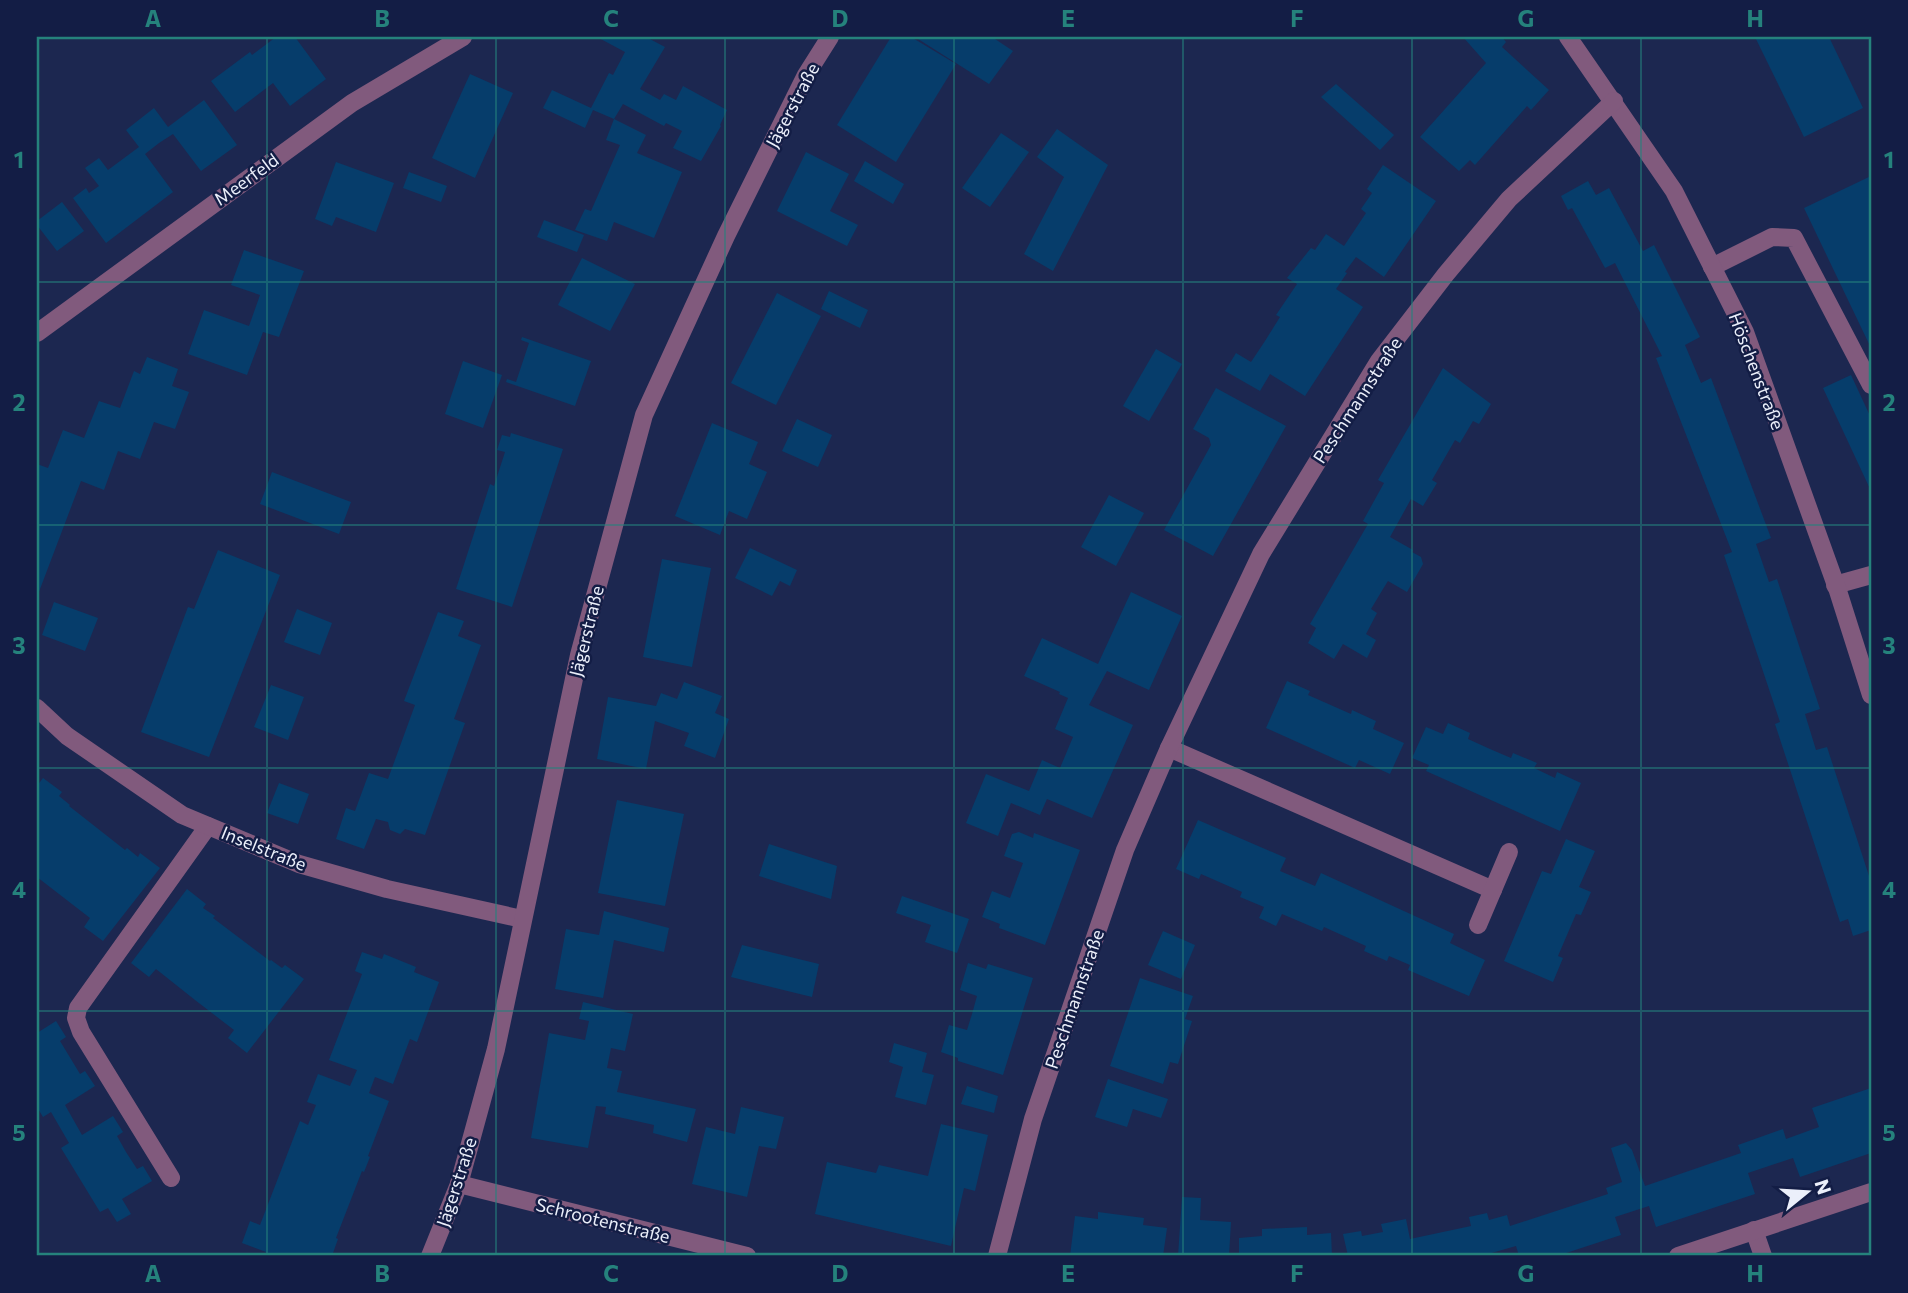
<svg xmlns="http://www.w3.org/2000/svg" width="1908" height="1293" viewBox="0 0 1908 1293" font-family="Commissioner,sans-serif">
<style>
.building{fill:#063d6b}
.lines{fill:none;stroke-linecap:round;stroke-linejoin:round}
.service{stroke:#815a7d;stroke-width:18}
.minor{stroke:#815a7d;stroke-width:18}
.tertiary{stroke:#815a7d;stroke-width:18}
.grid{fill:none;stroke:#25827c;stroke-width:2;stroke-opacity:0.55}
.labels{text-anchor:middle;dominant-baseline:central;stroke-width:5;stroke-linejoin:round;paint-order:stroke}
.street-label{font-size:18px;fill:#ebeffa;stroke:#131d45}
.neatline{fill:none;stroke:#25827c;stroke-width:2.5}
.grid-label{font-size:23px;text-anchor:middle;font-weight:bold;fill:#25827c}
</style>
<rect width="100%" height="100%" fill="#1c2750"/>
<!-- building -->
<g class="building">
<path d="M276 37H295L326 79 290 106 273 83 235 112 211 81 250 52 252 55Z"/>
<path d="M597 37H646L665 47 640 89 660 100 664 94 676 100 683 86 727 110 720 125 721 126 701 161 673 148 682 131 666 123 664 126 623 104 614 119 593 110 585 128 543 108 552 90 591 108 609 73 613 75 625 52Z"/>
<path d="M891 37H911L956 64 896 162 837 125Z"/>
<path d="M915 37H992L1013 51 989 84Z"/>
<path d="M1463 37H1502L1506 42 1502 47 1549 90 1531 110 1527 106 1475 165 1470 160 1459 171 1420 137 1486 63Z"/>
<path d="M1755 37H1829L1863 108 1804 137Z"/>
<path d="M470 74 513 93 475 178 432 158Z"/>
<path d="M1336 84 1394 135 1380 150 1321 97Z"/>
<path d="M204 100 237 145 201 171 173 134 159 143 145 154 173 192 106 243 73 198 86 188 89 193 99 186 85 168 99 158 108 170 139 147 126 130 154 108 168 127Z"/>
<path d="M614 119 646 135 637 153 682 172 654 238 614 222 607 241 575 230 585 209 591 211 620 145 606 140Z"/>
<path d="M1057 129 1108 165 1053 271 1024 254 1064 177 1037 157Z"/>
<path d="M1001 133 1029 152 990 207 962 188Z"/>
<path d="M806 152 849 174 830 211 858 225 847 246 777 211Z"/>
<path d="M865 161 904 184 893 204 854 181Z"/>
<path d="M336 162 394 183 376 232 336 217 332 226 315 219Z"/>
<path d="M1383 165 1436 201 1384 277 1356 257 1345 272 1347 273 1336 289 1363 307 1305 396 1270 374 1260 391 1225 371 1236 353 1251 362 1265 341 1280 317 1276 315 1297 284 1287 278 1311 248 1315 250 1326 234 1344 246 1366 213 1361 209 1372 193 1367 189Z"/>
<path d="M409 172 447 186 441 202 403 188Z"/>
<path d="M1871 176V348L1804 208Z"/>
<path d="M1588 181 1596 195 1609 188 1643 251 1654 245 1700 337 1685 345 1701 383 1711 378 1771 538 1756 544 1769 582 1777 579 1820 709 1805 714 1816 750 1827 747 1871 882V930L1853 936 1848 919 1840 922 1775 724 1780 722 1724 555 1732 552 1656 358 1662 356 1615 263 1605 268 1572 208 1568 210 1561 196Z"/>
<path d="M62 202 84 231 57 251 37 225V221Z"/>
<path d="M544 220 584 235 577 252 537 237Z"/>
<path d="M244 250 304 271 279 337 263 332 247 375 188 354 204 310 249 326 260 295 231 285Z"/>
<path d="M582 258 635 284 610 331 558 305Z"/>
<path d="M829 291 868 310 860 328 821 309Z"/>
<path d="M777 293 821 316 776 405 731 383Z"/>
<path d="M522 337 591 361 575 406 506 382 507 379 516 382 529 343 521 340Z"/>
<path d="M1156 349 1182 364 1149 421 1123 406Z"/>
<path d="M147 357 178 369 172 386 189 392 175 429 154 422 140 459 118 451 104 490 81 481 37 597V464L48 468 63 430 84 438 99 401 120 408 134 371 140 374Z"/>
<path d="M463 361 502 375 483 428 445 414Z"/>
<path d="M1443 368 1491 404 1479 424 1473 421 1460 443 1455 440 1432 480 1437 483 1423 506 1411 499 1390 537 1413 550 1412 552 1421 557 1423 564 1407 592 1388 581 1383 589 1371 609 1377 613 1366 634 1376 640 1367 658 1343 644 1334 659 1308 643 1316 628 1310 624 1368 524 1363 521 1384 483 1378 480Z"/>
<path d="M1851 375 1871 418V491L1823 388Z"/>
<path d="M1216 388 1286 426 1213 556 1164 530 1211 445 1209 438 1193 429Z"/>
<path d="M797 419 832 435 818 467 782 451Z"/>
<path d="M712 423 758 442 749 464 767 472 747 519 729 511 720 535 675 516Z"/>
<path d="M511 433 563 449 512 607 456 589 490 484 494 486 505 452 497 450 502 435 510 437Z"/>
<path d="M272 472 351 502 339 534 260 504Z"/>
<path d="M1109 495 1144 513 1116 566 1081 547Z"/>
<path d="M750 548 797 570 790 586 780 581 772 596 735 578Z"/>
<path d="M218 550 280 575 209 757 141 732 188 607 194 609Z"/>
<path d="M662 559 711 568 692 667 643 657Z"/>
<path d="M1131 592 1182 616 1149 690 1107 671 1089 705 1133 725 1092 818 1047 799 1040 815 1011 803 998 836 966 823 986 774 1029 791 1042 760 1060 768 1073 737 1055 729 1068 698 1059 694 1060 692 1024 676 1042 638 1098 664Z"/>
<path d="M54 602 98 618 85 651 42 635Z"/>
<path d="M297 609 332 623 320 655 284 642Z"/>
<path d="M438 612 464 621 458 636 481 645 454 719 465 723 425 835 405 829 400 834 390 830 388 822 376 819 364 849 336 839 346 808 355 811 369 773 388 779 415 705 404 701Z"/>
<path d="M1287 681 1310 691 1308 695 1351 714 1352 710 1376 721 1373 729 1404 743 1390 774 1359 760 1355 768 1266 728Z"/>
<path d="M684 682 722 696 715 713 729 719 715 758 684 746 689 733 655 721 646 769 597 759 608 697 656 706 661 693 677 699Z"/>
<path d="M271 685 304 697 288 740 254 727Z"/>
<path d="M1448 723 1470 733 1468 739 1490 749 1511 758 1513 753 1537 763 1534 768 1555 778 1557 772 1581 783 1560 831 1426 771 1429 765 1412 758 1426 727 1443 734Z"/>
<path d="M43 778 62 792 59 796 70 805 69 806 125 850 127 848 138 857 140 853 160 868 103 941 84 927 90 918 37 877V786Z"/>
<path d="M279 783 309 794 298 824 267 813Z"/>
<path d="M617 800 684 814 665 906 598 893Z"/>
<path d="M1198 820 1286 858 1280 871 1315 886 1321 873 1454 934 1450 943 1485 960 1469 996 1408 970 1410 965 1389 956 1387 961 1364 951 1366 946 1324 927 1322 931 1282 914 1276 926 1259 918 1264 907 1240 897 1242 892 1201 874 1199 879 1176 869Z"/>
<path d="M1019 832 1033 838 1034 833 1080 850 1045 945 999 928 1000 924 982 917 992 891 1010 898 1023 863 1004 856 1012 834Z"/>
<path d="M1566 839 1595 851 1579 887 1591 892 1581 915 1576 914 1558 956 1563 958 1553 982 1504 961 1542 871 1551 874Z"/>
<path d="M769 844 837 866 831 899 759 876Z"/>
<path d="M187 889 206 904 203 908 215 916 213 918 270 961 271 960 282 968 285 965 304 979 247 1053 228 1038 234 1030 195 1000 156 969 149 977 131 963Z"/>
<path d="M902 896 969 919 957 953 925 942 931 925 896 913Z"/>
<path d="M604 911 669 928 664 952 614 940 603 998 555 989 566 929 599 935Z"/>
<path d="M1163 931 1195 945 1181 979 1148 965Z"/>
<path d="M742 945 819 964 812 997 731 977Z"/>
<path d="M362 952 382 959 384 954 416 967 414 972 439 982 417 1042 410 1039 393 1084 375 1077 369 1093 389 1101 368 1156 370 1157 364 1172 362 1171 336 1238 338 1239 333 1253 338 1254 337 1256H264L266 1252 242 1243 250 1221 260 1225 300 1121 308 1125 316 1105 307 1102 318 1074 350 1086 357 1070 329 1060 362 974 355 971Z"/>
<path d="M968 963 986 969 988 964 1033 978 1003 1075 958 1061V1058L941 1052 949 1025 967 1030 972 1014 977 996 960 990Z"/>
<path d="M1140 978 1193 996 1185 1019 1192 1021 1178 1064 1170 1062 1163 1084 1110 1066Z"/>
<path d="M583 1002 633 1014 625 1051 611 1048 607 1068 622 1071 617 1092 696 1109 687 1142 653 1133 654 1125 605 1114 606 1107 596 1106 588 1148 531 1138 549 1033 585 1040 589 1021 579 1019Z"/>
<path d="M56 1021 66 1037 60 1041 80 1074 85 1071 95 1086 65 1105 82 1135 113 1116 123 1132 117 1136 126 1152 137 1169 143 1166 152 1181 122 1199 131 1214 117 1222 108 1208 100 1212 61 1148 69 1143 51 1112 43 1117 37 1107V1033Z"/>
<path d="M894 1043 927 1053 922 1072 934 1075 926 1105 895 1097 903 1067 889 1062Z"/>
<path d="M1108 1079 1168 1099 1161 1118 1133 1109 1127 1127 1095 1117Z"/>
<path d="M967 1086 998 1096 994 1113 961 1104Z"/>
<path d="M1871 1088V1153L1800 1177 1793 1158 1748 1173 1755 1194 1656 1227 1649 1206 1615 1217 1621 1235 1557 1256H1519L1516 1246 1481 1256H1348L1343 1234 1361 1231 1362 1236 1383 1232 1381 1224 1406 1219 1410 1239 1471 1226 1469 1217 1487 1213 1489 1220 1507 1215 1510 1226 1608 1194 1606 1188 1622 1182 1611 1148 1626 1143 1632 1150 1645 1186 1741 1153 1738 1145 1783 1129 1786 1139 1819 1127 1812 1108Z"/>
<path d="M741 1107 784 1117 776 1149 759 1146 747 1197 692 1184 706 1127 735 1134Z"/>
<path d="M941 1124 988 1135 975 1191 964 1188 951 1246 815 1214 827 1162 876 1173 879 1165 928 1176Z"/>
<path d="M1182 1197 1201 1198 1200 1220 1231 1222 1229 1256H1178Z"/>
<path d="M1098 1212 1144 1218 1143 1225 1167 1228 1163 1256H1070L1075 1216 1098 1219Z"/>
<path d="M1307 1227V1235L1331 1233 1332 1256H1239V1238L1262 1236V1229Z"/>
</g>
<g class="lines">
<!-- service -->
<g class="service">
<path d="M1712 267 1772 237 1794 238 1871 385"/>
<path d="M1835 585 1871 575"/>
<path d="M171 1178 81 1032 76 1018 78 1008 208 826"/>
<path d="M1754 1230 1763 1256"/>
</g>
<!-- minor -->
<g class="minor">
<path d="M1568 37 1674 191 1745 332 1838 591 1871 695"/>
<path d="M37 333 352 103 463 37"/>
<path d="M37 708 67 736 182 815 299 864 387 889 522 919"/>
<path d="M1169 748 1493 890"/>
<path d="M1478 925 1509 852"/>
<path d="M459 1184 747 1256"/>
<path d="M997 1256 1033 1119 1125 850 1169 748 1261 554 1379 361 1446 274 1509 199 1614 101"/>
<path d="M1678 1256 1871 1192"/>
</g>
<!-- tertiary -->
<path class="tertiary" d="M430 1256 459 1184 496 1049 579 655 644 415 726 236 806 75 830 37"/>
</g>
<!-- grid -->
<path class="grid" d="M267 37V1256M496 37V1256M725 37V1256M954 37V1256M1183 37V1256M1412 37V1256M1641 37V1256M37 282H1871M37 525H1871M37 768H1871M37 1011H1871"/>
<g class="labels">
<!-- street labels -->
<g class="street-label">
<text transform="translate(792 105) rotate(-62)">Jägerstraße</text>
<text transform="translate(246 179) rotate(-36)">Meerfeld</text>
<text transform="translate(1757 371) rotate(69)">Höschenstraße</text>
<text transform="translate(1357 400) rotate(-57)">Peschmannstraße</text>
<text transform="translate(586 631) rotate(-76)">Jägerstraße</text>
<text transform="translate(264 848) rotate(22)">Inselstraße</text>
<text transform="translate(1074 999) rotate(-71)">Peschmannstraße</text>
<text transform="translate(456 1182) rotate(-72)">Jägerstraße</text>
<text transform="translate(603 1220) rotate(14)">Schrootenstraße</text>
</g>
</g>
<!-- border -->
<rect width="1908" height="1293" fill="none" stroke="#131d45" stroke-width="77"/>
<!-- north arrow -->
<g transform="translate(1807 1192) rotate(72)" stroke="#131d45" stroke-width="5" paint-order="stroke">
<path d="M0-5L12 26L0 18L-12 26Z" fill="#ebeffa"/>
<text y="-10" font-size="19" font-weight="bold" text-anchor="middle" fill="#ebeffa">N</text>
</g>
<rect x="38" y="38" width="1832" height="1216" class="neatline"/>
<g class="grid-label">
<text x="153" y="27">A</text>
<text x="382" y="27">B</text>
<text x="611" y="27">C</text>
<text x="840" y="27">D</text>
<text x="1068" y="27">E</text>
<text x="1297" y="27">F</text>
<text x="1526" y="27">G</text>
<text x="1755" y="27">H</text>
<text x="19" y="168">1</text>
<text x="1889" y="168">1</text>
<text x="19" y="411">2</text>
<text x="1889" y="411">2</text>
<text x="19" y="654">3</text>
<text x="1889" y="654">3</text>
<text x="19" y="898">4</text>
<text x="1889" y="898">4</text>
<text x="19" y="1141">5</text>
<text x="1889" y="1141">5</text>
<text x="153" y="1282">A</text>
<text x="382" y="1282">B</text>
<text x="611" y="1282">C</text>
<text x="840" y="1282">D</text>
<text x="1068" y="1282">E</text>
<text x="1297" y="1282">F</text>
<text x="1526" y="1282">G</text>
<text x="1755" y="1282">H</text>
</g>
</svg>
